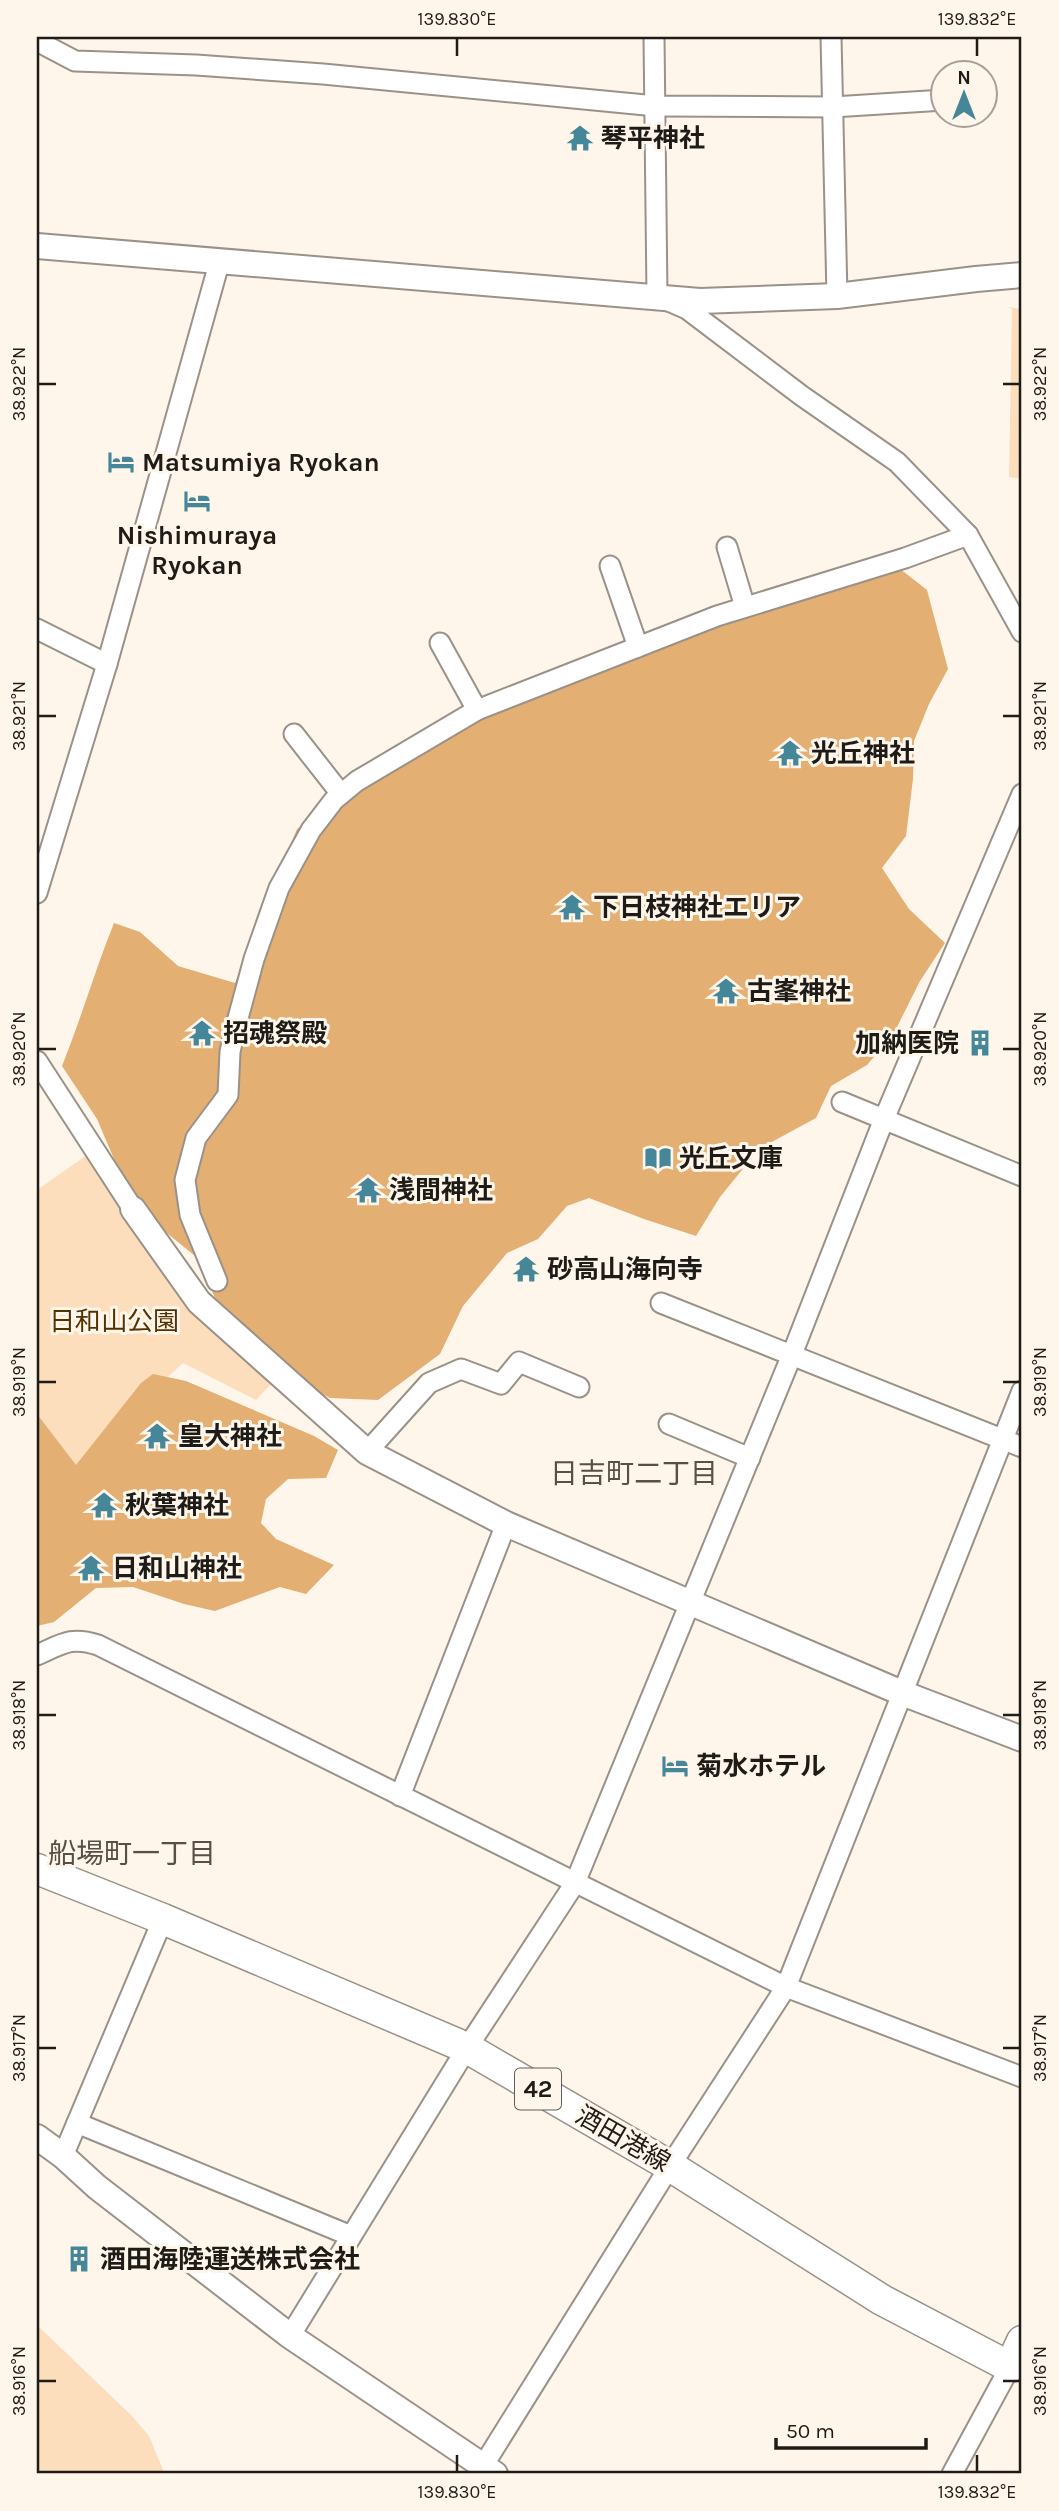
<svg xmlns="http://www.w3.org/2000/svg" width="1059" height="2511" viewBox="0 0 1059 2511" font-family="Karla,'Noto Sans JP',sans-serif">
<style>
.green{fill:#fcddbc}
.forest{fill:#e3af72}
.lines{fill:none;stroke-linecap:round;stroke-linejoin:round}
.minor-casing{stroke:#9a9188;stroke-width:23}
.tertiary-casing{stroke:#9a9188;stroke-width:28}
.primary-casing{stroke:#9a9188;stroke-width:33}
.minor{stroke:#fff;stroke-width:19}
.tertiary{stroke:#fff;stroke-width:24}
.primary{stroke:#fff;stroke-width:30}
.ticks{fill:none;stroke:#1f1c18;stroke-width:2.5}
.labels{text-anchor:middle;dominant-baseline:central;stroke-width:6;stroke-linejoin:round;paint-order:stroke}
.shield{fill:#fff6eb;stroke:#625d57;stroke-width:2}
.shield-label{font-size:24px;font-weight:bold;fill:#1f1c18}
.poi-label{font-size:26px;font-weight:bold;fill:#1f1c18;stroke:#fff6eb;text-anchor:start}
.park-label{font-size:26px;fill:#543200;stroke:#fff6eb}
.street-label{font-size:26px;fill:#1f1c18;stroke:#fff6eb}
.neighbourhood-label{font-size:28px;fill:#575047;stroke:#fff6eb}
.neatline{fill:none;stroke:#1f1c18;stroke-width:2.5}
.ticks-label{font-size:18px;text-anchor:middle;fill:#1f1c18}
</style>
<rect width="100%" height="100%" fill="#fff6eb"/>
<!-- green -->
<g class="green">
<path d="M1007 307 1022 309V479L1009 477 1012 309Z"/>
<path d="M94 1150 185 1287 272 1383 256 1400 183 1363 102 1438 37 1623V1190Z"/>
<path d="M37 2325 132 2416 149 2436 163 2470 157 2474H37Z"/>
</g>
<!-- forest -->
<g class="forest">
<path d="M846 565H895L927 590 948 669 929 704 914 741 913 779 906 836 882 868 909 909 945 943 920 981 893 1035 867 1065 831 1086 816 1118 759 1149 720 1197 696 1236 644 1219 589 1198 567 1206 538 1239 507 1253 463 1306 440 1354 378 1400 330 1398 299 1382 218 1306 200 1260 157 1225 123 1180 97 1119 62 1066C81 1019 95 970 114 923L140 932 178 966 235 983 297 829 425 728 512 697 590 658 653 629 733 599Z"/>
<path d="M153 1374 186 1381 314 1436 338 1450 326 1478 288 1479 266 1499 261 1523 276 1539 334 1565 306 1594 280 1587 215 1611 184 1604 133 1587 96 1588 54 1622 37 1626V1414L76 1465 141 1383Z"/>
</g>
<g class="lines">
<!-- minor casing -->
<g class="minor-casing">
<g id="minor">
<path d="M654 37 657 296 687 309 802 396 897 462 968 535 1022 632"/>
<path d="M831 37 837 296"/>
<path d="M37 41 75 61 196 65 323 74 656 106 833 107 944 100"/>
<path d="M727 547 745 607"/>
<path d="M610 566 638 647"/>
<path d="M37 629 107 664"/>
<path d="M440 643 477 710"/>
<path d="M294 734 341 794"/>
<path d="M37 893 107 664 220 260"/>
<path d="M37 1061 133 1209"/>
<path d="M842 1102 1022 1176"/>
<path d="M217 1281 190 1215 185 1180 196 1138 228 1095 230 1052 234 1033 254 959 279 888 311 830 334 800 357 781 477 710 717 616 905 558 968 535"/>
<path d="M661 1303 1022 1447"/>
<path d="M669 1424 750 1458"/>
<path d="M367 1452 429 1383 461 1369 501 1384 519 1362 579 1387"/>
<path d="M37 1655C62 1644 71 1636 98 1645L786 1987 1022 2077"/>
<path d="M400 1796 506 1524"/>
<path d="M77 2123 351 2236"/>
<path d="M63 2156 163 1919"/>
<path d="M290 2336 467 2048 575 1883 791 1357 884 1119 1022 794"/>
<path d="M483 2466 670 2166 786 1987 1022 1391"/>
<path d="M952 2474 1010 2367"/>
</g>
</g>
<!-- tertiary casing -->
<g class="tertiary-casing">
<g id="tertiary">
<path d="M37 246 700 301 837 296 976 279 1022 275"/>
<path d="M133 1209 199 1302 367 1452 506 1524 902 1693 1022 1739"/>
<path d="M37 2137 63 2156 97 2187 290 2336 495 2474"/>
</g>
</g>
<!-- primary casing -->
<g class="primary-casing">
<path id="primary" d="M37 1869 163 1919 467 2048 670 2166 882 2300 1010 2367 1022 2341"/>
</g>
<!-- minor -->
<use href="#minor" class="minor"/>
<!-- tertiary -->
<use href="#tertiary" class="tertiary"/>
<!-- primary -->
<use href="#primary" class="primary"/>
</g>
<!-- ticks -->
<path class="ticks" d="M457 38V56M977 38V56M38 384H56M1003 384H1020M38 716H56M1003 716H1020M38 1049H56M1003 1049H1020M38 1382H56M1003 1382H1020M38 1715H56M1003 1715H1020M38 2048H56M1003 2048H1020M38 2381H56M1003 2381H1020M457 2455V2472M977 2455V2472"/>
<!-- icons -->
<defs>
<g id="temple-bare" transform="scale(2.1)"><path d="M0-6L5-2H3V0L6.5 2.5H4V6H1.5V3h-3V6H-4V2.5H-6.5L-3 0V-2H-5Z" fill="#458698" stroke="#fff6eb" stroke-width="2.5" paint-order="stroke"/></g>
<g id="hotel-bare" transform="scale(2.1)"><path d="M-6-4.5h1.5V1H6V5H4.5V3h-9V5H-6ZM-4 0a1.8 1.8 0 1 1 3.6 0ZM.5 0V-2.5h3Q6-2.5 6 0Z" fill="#458698" stroke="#fff6eb" stroke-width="2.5" paint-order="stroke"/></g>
<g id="building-bare" transform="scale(2.1)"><path d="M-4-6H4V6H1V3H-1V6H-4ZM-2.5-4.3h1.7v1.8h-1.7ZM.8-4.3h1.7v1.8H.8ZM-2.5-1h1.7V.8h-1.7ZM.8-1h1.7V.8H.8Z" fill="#458698" stroke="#fff6eb" stroke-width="2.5" paint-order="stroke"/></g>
<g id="library-bare" transform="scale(2.1)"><path d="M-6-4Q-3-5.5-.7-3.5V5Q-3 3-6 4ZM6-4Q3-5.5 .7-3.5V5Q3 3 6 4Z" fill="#458698" stroke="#fff6eb" stroke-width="2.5" paint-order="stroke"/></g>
</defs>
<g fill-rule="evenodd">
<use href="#temple-bare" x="580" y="138"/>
<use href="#hotel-bare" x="121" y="462"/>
<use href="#hotel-bare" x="197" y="501"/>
<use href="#temple-bare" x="790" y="753"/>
<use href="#temple-bare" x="572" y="907"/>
<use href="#temple-bare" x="726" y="991"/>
<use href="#temple-bare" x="202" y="1033"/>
<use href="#building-bare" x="980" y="1043"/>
<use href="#library-bare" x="658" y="1158"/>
<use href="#temple-bare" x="368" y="1190"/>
<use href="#temple-bare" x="526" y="1269"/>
<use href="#temple-bare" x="157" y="1436"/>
<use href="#temple-bare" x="104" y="1505"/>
<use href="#temple-bare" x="91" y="1568"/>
<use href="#hotel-bare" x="675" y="1766"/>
<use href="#building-bare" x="79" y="2259"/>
</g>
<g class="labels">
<!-- shield labels -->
<rect class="shield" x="515" y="2068.5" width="46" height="41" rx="5"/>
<g class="shield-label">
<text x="538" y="2089">42</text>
</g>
<!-- poi labels -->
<g class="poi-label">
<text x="601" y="138">琴平神社</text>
<text x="142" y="462">Matsumiya Ryokan</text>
<text x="197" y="535" text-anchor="middle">Nishimuraya<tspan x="197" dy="30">Ryokan</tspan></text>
<text x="811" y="753">光丘神社</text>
<text x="593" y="907">下日枝神社エリア</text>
<text x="747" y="991">古峯神社</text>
<text x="223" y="1033">招魂祭殿</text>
<text x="959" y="1043" text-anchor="end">加納医院</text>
<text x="679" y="1158">光丘文庫</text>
<text x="389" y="1190">浅間神社</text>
<text x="547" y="1269">砂高山海向寺</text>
<text x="178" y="1436">皇大神社</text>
<text x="125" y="1505">秋葉神社</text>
<text x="112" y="1568">日和山神社</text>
<text x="696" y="1766">菊水ホテル</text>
<text x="100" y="2259">酒田海陸運送株式会社</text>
</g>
<!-- park labels -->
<g class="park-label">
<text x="114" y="1321">日和山公園</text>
</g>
<!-- street labels -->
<g class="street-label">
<text transform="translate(623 2139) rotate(30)">酒田港線</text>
</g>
<!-- neighbourhood labels -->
<g class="neighbourhood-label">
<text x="634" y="1473">日吉町二丁目</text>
<text x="132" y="1853">船場町一丁目</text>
</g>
</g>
<!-- border -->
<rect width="1059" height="2511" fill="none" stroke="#fff6eb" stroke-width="77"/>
<!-- north arrow -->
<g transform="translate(964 94)"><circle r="33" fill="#fff6eb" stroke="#a59f97" stroke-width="2"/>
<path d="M0-5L12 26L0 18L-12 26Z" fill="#458698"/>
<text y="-10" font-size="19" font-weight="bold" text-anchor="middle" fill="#1f1c18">N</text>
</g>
<!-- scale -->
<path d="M776 2438v10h150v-10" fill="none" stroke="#1f1c18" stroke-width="3.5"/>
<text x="786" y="2438" font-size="21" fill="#1f1c18" stroke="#fff6eb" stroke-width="5" paint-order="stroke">50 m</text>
<rect x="38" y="38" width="982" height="2434" class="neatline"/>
<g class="ticks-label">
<text x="457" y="25">139.830°E</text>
<text x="977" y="25">139.832°E</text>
<text transform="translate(19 384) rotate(-90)" y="6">38.922°N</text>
<text transform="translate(1040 384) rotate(-90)" y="6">38.922°N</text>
<text transform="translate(19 716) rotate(-90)" y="6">38.921°N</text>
<text transform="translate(1040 716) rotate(-90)" y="6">38.921°N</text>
<text transform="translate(19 1049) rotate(-90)" y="6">38.920°N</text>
<text transform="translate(1040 1049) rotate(-90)" y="6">38.920°N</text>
<text transform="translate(19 1382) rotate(-90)" y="6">38.919°N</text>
<text transform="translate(1040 1382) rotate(-90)" y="6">38.919°N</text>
<text transform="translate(19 1715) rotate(-90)" y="6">38.918°N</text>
<text transform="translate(1040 1715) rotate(-90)" y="6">38.918°N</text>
<text transform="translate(19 2048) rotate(-90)" y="6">38.917°N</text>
<text transform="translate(1040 2048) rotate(-90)" y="6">38.917°N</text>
<text transform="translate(19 2381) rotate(-90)" y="6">38.916°N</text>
<text transform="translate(1040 2381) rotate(-90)" y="6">38.916°N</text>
<text x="457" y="2498">139.830°E</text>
<text x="977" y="2498">139.832°E</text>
</g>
</svg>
